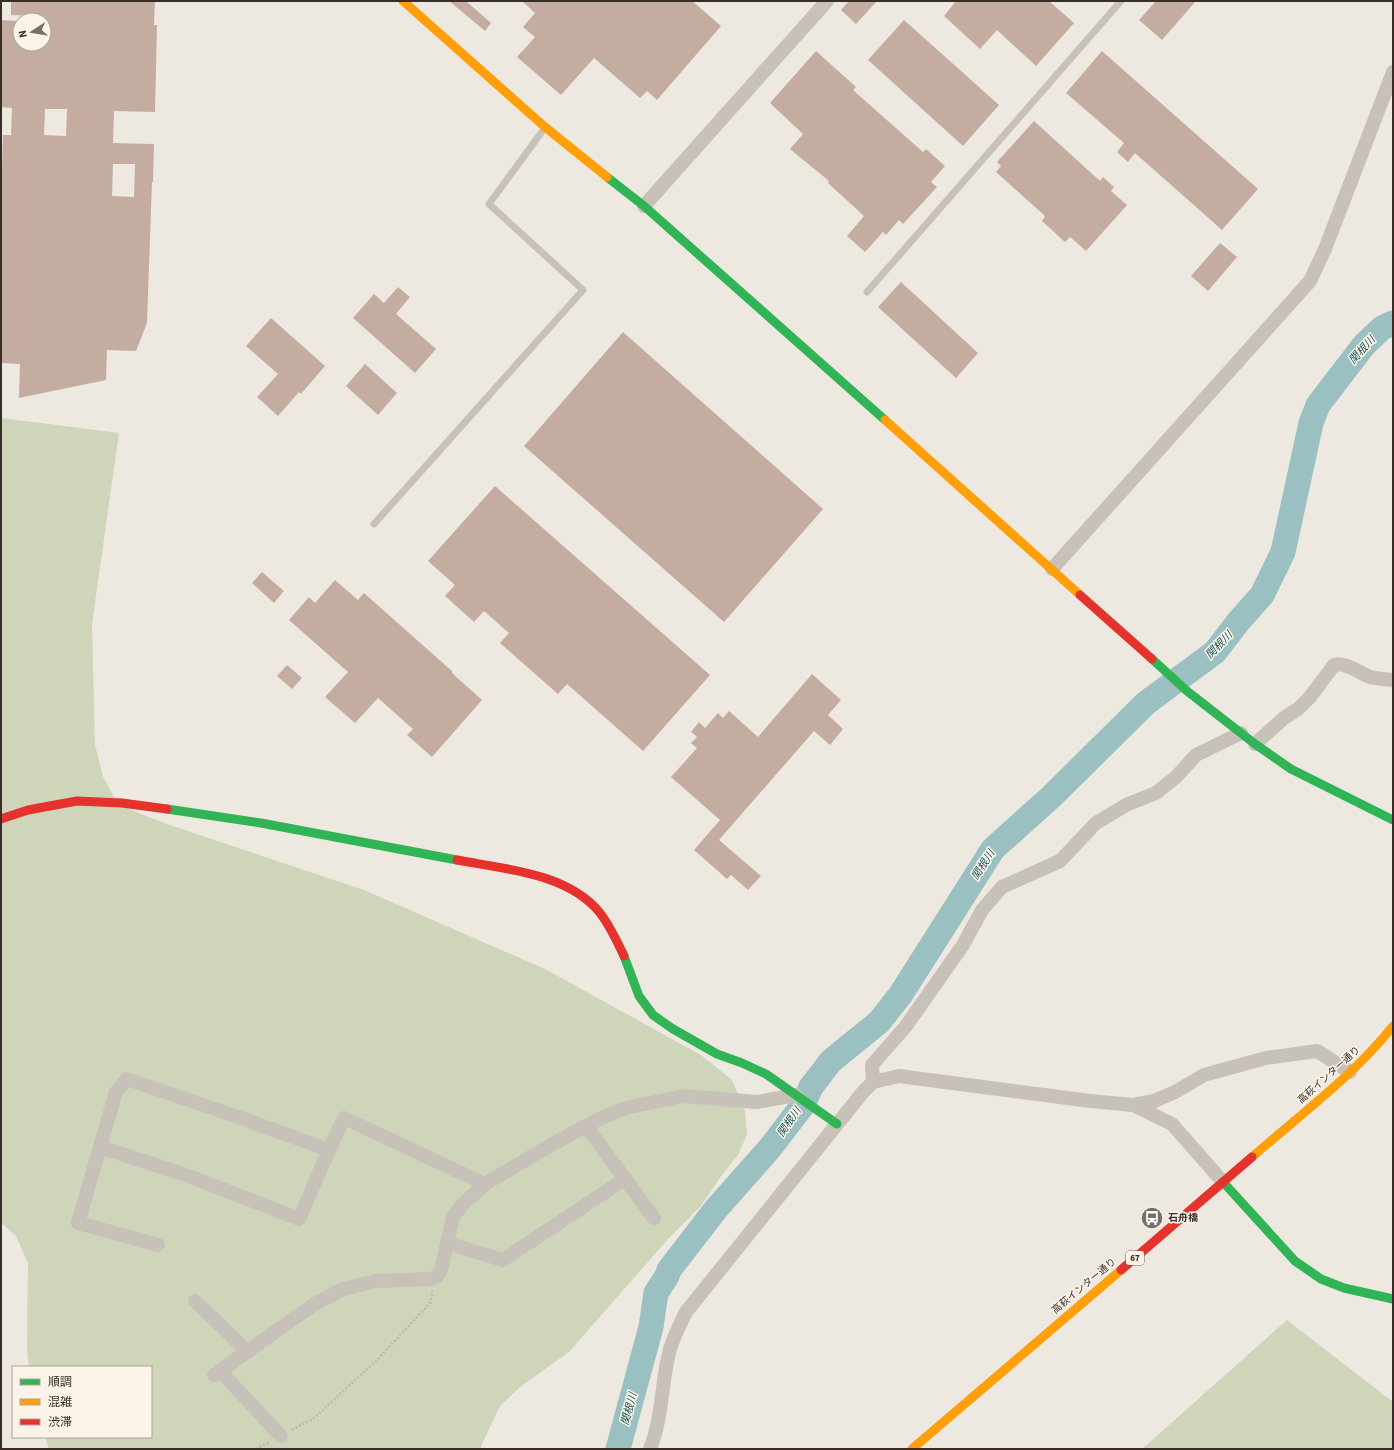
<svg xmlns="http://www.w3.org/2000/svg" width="1394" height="1450" viewBox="0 0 1394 1450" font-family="'Source Sans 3','Noto Sans JP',sans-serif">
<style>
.green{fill:#ced5b8}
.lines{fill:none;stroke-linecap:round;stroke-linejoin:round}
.river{stroke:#9ac0c1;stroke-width:25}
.building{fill:#c4ada0;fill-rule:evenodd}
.path{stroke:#c0b9b2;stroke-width:2.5;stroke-dasharray:2 2;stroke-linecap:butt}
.lane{stroke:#c8c1b9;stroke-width:7}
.street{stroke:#c8c1b9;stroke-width:14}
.fast{stroke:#30b455;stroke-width:9}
.slow{stroke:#ff9f0a;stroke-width:9}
.jam{stroke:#e5322d;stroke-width:9}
.labels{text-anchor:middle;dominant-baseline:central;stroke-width:3;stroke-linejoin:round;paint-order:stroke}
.shield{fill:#fbf3e7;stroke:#736861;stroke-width:1}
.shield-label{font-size:9px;font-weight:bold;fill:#392d27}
.street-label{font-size:10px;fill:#392d27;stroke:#fbf3e7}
.poi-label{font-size:10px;font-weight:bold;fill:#392d27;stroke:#fbf3e7;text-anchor:start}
.water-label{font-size:11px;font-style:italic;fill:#18565f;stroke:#fbf3e7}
</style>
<rect width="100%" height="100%" fill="#eee9e0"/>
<!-- green -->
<g class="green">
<path d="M1 418 119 433 92 624 95 745 103 777 115 799 133 811 170 825 364 890 545 969 701 1055 732 1080 745 1111 747 1134 738 1155 722 1175 700 1207 669 1238 569 1352 520 1387 500 1406 482 1444 481 1449H49L45 1437H151V1367H29L27 1349 28 1263 16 1236 1 1223Z"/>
<path d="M1287 1320 1393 1402V1449H1142Z"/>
</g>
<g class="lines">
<!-- river -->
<path class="river" d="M618 1449 651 1327 656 1293 667 1276 669 1270 716 1209 770 1148 803 1105 811 1087 831 1061 879 1022 901 994 993 849 1052 796 1146 703 1215 652 1238 622 1262 595 1283 552 1311 423 1318 405 1364 345 1382 328 1393 323"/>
</g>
<!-- building -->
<g class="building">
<path d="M11 1H155L154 25H157L155 112 114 111 113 143 154 144 153 182H152L147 323 136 351 107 350 106 380 19 398 20 364 1 363V197L3 135H11L12 108 1 107V20L20 21V44H44V16L11 15ZM45 109H67L66 136 44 135ZM113 164H135L134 197 112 196Z"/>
<path d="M449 1H466L491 23 485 31Z"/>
<path d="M522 1H692L721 26 657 100 647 91 640 98 594 58 561 95 517 57 535 37 523 27 535 13Z"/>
<path d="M849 1H877L856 24 841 10Z"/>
<path d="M956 1H1049L1074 23 1036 66 997 30 980 49 944 16Z"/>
<path d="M1156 1H1196L1162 40 1139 20Z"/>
<path d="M904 20 999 105 963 146 868 60Z"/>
<path d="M816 51 856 87 853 90 923 152 926 149 945 166 931 182 937 187 903 224 899 220 886 235 883 232 865 252 847 236 864 216 828 183 829 181 790 149 803 134 770 103Z"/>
<path d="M1102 51 1258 189 1222 230 1135 153 1128 162 1117 152 1124 143 1066 93Z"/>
<path d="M1034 121 1100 181 1103 177 1114 187 1111 191 1127 205 1086 251 1070 237 1065 242 1042 221 1045 216 996 172 1001 166 997 162Z"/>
<path d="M1220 243 1237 257 1208 291 1191 276Z"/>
<path d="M901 282 978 353 956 378 878 307Z"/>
<path d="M398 287 410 297 396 314 436 349 415 373 353 318 374 294 384 303Z"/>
<path d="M271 318 325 366 301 394 299 392 278 416 257 397 278 374 246 346Z"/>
<path d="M623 332 823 509 724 622 524 446Z"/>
<path d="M365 364 397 393 378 415 346 386Z"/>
<path d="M495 486 710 675 643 751 567 684 558 694 500 643 509 633 484 611 474 622 445 596 455 585 428 561Z"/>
<path d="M262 572 284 591 274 603 252 583Z"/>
<path d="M335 580 358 600 364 593 453 672 452 673 482 700 432 757 407 735 413 729 378 698 355 723 325 697 348 672 289 620 309 597 315 603Z"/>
<path d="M287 665 302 678 292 689 277 676Z"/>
<path d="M812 674 841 700 828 715 843 729 830 745 814 731 719 840 761 876 748 890 731 875 727 879 694 850 720 820 671 777 697 748 691 743 697 737 691 732 699 722 705 728 718 713 723 718 729 711 758 737Z"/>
</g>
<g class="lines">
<!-- path -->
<g class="path">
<path d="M292 1430 313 1419 376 1361 430 1303 433 1291"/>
<path d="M256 1449 270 1442"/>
</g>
<!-- lane -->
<g class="lane">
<path d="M867 292 1121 1"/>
<path d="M374 524 583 290 489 204 544 129"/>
</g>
<!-- street -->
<g class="street">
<path d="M644 206 827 1"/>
<path d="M1052 569 1310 281 1325 249 1393 72"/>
<path d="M1255 744 1284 718 1298 709 1310 697 1334 665C1345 661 1359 673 1370 677 1377 679 1386 679 1393 680"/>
<path d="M873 1082 872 1065 906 1026 963 945 982 910 1002 887 1060 861 1096 823 1128 804 1156 793 1176 777 1196 755 1241 733"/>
<path d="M1133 1105 1172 1124 1223 1182"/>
<path d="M586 1126 654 1218"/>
<path d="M100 1147 186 1175 299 1219 329 1150"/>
<path d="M447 1243 503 1260 625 1179"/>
<path d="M158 1245 78 1223 116 1092 127 1079 241 1118 329 1150 344 1118 485 1184"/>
<path d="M195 1301 248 1352"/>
<path d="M220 1371 281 1436"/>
<path d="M214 1375 313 1305 343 1289 376 1281 431 1279 437 1276 441 1270 453 1217 462 1205 485 1184 551 1145 597 1120 625 1108 684 1096 757 1102 796 1095"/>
<path d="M650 1449C663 1417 661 1382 670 1349 674 1336 680 1324 686 1312L863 1092 873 1082 899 1076 1090 1101 1133 1105 1154 1101 1175 1092 1204 1075 1266 1058 1317 1051 1350 1072"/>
</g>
<!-- fast -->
<g class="fast">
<path d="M607 177 644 206 885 420"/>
<path d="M1152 659 1187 691 1255 744 1291 769 1393 820"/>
<path d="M167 809 261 823 457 860"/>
<path d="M624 956 639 996 653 1015 673 1029 717 1054 742 1063 766 1074 837 1124"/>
<path d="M1223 1182 1295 1261 1321 1279 1344 1288 1393 1299"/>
</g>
<!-- slow -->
<g class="slow">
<path d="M403 1 545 127 607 177"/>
<path d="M885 420 1080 595"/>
<path d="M1252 1157C1300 1115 1353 1076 1393 1026"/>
<path d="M912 1449 1121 1270"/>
</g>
<!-- jam -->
<g class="jam">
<path d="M1080 595 1152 659"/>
<path d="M1 819 28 810 77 801 122 803 167 809"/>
<path d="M457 860C504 869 568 873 600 913 610 926 617 941 624 956"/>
<path d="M1121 1270 1252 1157"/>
</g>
</g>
<!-- icons -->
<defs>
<g id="bus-disc" transform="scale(1.15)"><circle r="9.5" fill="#786f68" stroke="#fbf3e7"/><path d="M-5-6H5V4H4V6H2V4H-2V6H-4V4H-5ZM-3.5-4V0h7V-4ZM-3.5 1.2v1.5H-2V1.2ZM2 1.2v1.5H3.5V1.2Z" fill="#fff"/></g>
</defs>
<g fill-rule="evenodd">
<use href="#bus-disc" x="1152" y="1218"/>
</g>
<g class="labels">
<!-- shield labels -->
<rect class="shield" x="1126" y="1251" width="18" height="14" rx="3"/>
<g class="shield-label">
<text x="1135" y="1258">67</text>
</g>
<!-- street labels -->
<g class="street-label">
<text transform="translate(1329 1075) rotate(-42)">高萩インター通り</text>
<text transform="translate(1084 1286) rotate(-40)">高萩インター通り</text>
</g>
<!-- poi labels -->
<g class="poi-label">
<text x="1168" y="1218">石舟橋</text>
</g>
<!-- water labels -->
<g class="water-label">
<text transform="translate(1362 350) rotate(-48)">関根川</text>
<text transform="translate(1219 645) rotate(-46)">関根川</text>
<text transform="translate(983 865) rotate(-57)">関根川</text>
<text transform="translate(789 1122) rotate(-55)">関根川</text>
<text transform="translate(629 1409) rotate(-75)">関根川</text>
</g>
</g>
<!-- border -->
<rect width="1394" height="1450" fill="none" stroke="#392d27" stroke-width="4"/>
<!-- legend -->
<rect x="12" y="1366" width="140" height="72" fill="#fbf3e7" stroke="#ada49a"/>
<rect x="20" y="1379" width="20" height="6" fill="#30b455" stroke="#ada49a"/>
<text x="48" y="1386" font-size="12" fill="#392d27">順調</text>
<rect x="20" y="1399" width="20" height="6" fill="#ff9f0a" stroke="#ada49a"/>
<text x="48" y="1406" font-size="12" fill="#392d27">混雑</text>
<rect x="20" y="1419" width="20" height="6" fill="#e5322d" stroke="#ada49a"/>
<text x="48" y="1426" font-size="12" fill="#392d27">渋滞</text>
<!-- north arrow -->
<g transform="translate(32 32) rotate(258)"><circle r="19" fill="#fbf3e7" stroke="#ada49a"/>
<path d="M0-3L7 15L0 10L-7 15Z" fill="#786f68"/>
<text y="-6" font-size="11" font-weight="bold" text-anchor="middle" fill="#392d27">N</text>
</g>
</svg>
